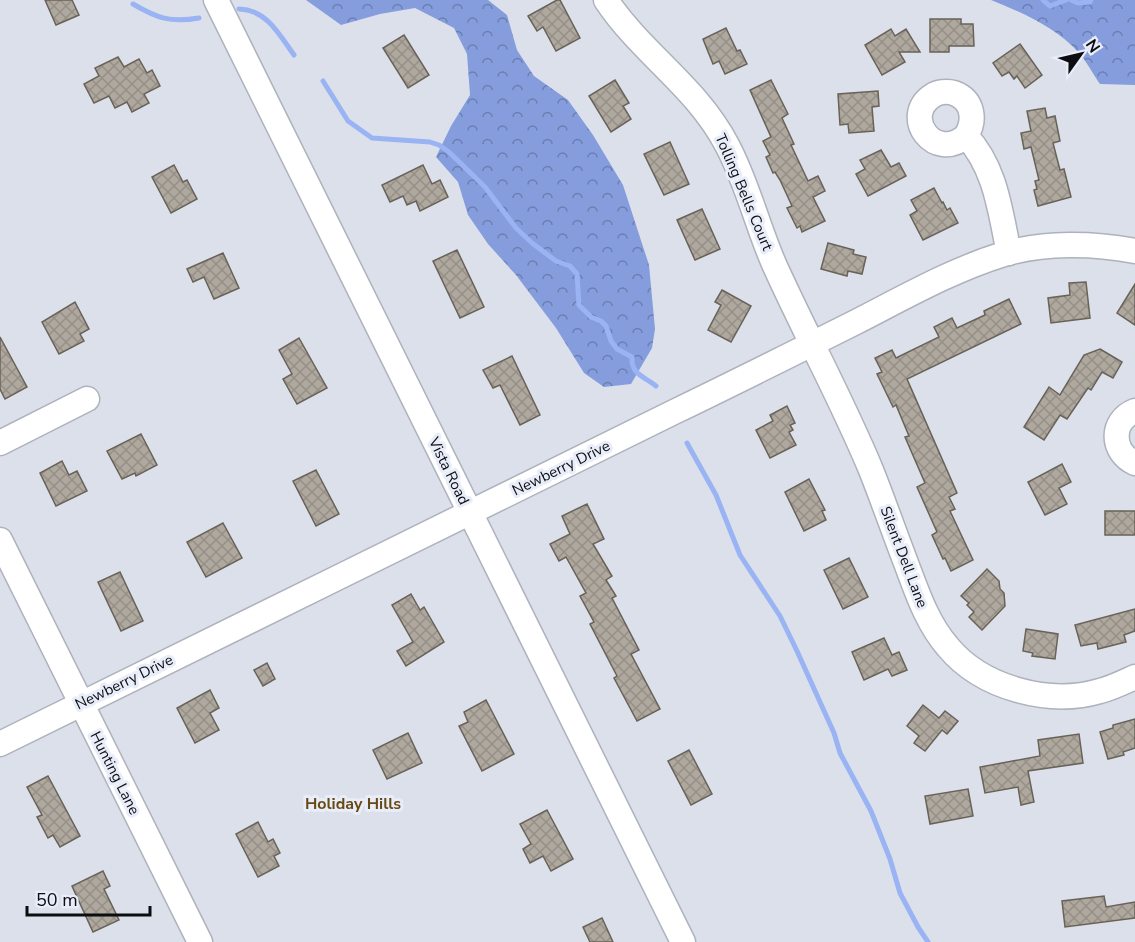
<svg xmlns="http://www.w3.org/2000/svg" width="1135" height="942" viewBox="0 0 1135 942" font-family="'Nunito Sans',sans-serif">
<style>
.forest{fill:url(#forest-crowns)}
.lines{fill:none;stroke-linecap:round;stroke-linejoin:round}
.stream{stroke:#9ab3f3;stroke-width:5}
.building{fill:url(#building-cross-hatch);stroke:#686258;stroke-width:1.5}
.minor-casing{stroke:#adb2bd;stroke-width:27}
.minor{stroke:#fff;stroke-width:24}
.labels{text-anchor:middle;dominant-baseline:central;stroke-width:6;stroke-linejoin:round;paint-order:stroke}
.street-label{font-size:15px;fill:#0b0d10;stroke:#e8edf9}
.neighbourhood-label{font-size:16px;font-weight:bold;fill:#684912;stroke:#e8edf9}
</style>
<defs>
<pattern id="forest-crowns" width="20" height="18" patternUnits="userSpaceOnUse" patternTransform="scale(1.5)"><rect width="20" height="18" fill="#859ddc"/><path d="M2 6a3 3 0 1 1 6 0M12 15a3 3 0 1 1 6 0" fill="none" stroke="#6b7eb1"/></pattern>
<pattern id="building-cross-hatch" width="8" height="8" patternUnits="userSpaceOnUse" patternTransform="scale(1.5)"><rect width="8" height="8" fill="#afa89e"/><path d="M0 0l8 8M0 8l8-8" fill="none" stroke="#958f87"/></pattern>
</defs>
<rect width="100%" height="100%" fill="#dbe0eb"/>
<!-- forest -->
<g class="forest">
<path d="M306 0H488L507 15 517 50 534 76 568 100 593 135 623 185 649 265 655 329 652 348 631 384 604 387 584 373 556 328 516 275 488 244 468 215 458 182 436 157 451 126 470 95 467 54 454 28 415 8 380 14 341 25Z"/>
<path d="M991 0H1135V85L1100 84C1093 74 1087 62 1079 53 1057 28 1021 12 991 0Z"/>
</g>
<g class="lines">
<!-- stream -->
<g class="stream">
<path d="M1043 0 1050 6 1066 0"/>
<path d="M1071 0 1078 3 1090 2 1091 0"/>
<path d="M133 4C157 18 170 23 199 18"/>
<path d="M239 9C267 10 279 34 294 55"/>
<path d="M323 81 348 121 372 138 430 142 439 145 449 152 485 187 516 228 532 243 556 261 570 266 577 274 579 305 591 317 601 321 606 326 611 341 617 349 632 357C631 375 644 376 656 386"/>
<path d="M687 443 716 495 740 555 780 616 797 651 834 733 840 753 871 811 890 859 900 893 918 927 928 942"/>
</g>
</g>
<!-- building -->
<g class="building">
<path d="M45 0H72L79 15 56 25Z"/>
<path d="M557 0H560L580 38 556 51 543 27 537 31 528 16Z"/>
<path d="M930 19H961V24H973L974 46H949V52H930Z"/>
<path d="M726 28 737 51 740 50 747 64 725 74 719 61 713 64 703 39Z"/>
<path d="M891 29 895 36 906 29 920 52H899L905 62 882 75 865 45Z"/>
<path d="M404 35 429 75 408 88 383 48Z"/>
<path d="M1020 44 1042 75 1025 88 1017 76 1014 79 1009 72 1002 76 993 63Z"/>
<path d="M118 57 124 67 139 59 147 73 152 70 160 86 144 94 149 103 132 112 127 102 115 108 109 96 94 103 84 84 99 76 95 68Z"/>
<path d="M615 80 629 103 623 106 631 119 611 132 589 96Z"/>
<path d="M771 80 788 114 782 118 794 144 791 145 808 181 818 176 825 191 813 197 825 221 802 232 800 226 797 228 787 208 792 206 780 180 775 172 773 173 766 157 770 155 763 141 771 137 750 90Z"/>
<path d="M878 91 879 106 872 107 874 131 849 133 848 124 840 125 838 94Z"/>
<path d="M1045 108 1047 118 1055 116 1060 141 1053 143 1060 170 1064 169 1071 197 1038 206 1034 190 1037 189 1035 181 1039 180 1031 147 1024 149 1021 133 1031 131 1027 111Z"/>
<path d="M670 142 689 184 664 195 644 154Z"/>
<path d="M881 150 891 167 899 163 906 176 868 196 856 174 865 169 860 160Z"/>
<path d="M174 165 183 182 187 180 197 199 171 213 152 177Z"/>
<path d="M423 165 432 184 440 180 448 197 420 211 416 201 407 205 403 196 390 202 382 185Z"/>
<path d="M934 188 942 203 943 202 947 210 950 208 958 223 923 240 910 215 917 211 911 200Z"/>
<path d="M702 209 720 249 695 260 677 220Z"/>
<path d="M828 243 854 250 853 254 866 257 862 274 848 271 847 276 821 269Z"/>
<path d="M457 250 484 307 460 318 433 261Z"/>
<path d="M223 253 239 288 214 299 204 277 193 282 187 269Z"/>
<path d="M1086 282 1090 318 1051 323 1048 298 1070 295 1069 283Z"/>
<path d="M1135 284V325L1117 313Z"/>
<path d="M722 290 751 306 731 342 708 330 721 305 715 302Z"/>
<path d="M1009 299 1021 324 907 379 957 493 949 497 955 509 950 511 973 560 951 571 945 558 943 559 932 535 937 532 917 487 925 483 905 437 909 436 896 405 893 407 877 374 882 372 875 358 892 350 896 358 939 337 934 327 952 318 957 328 985 315 984 311Z"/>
<path d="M75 302 89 329 80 334 84 341 59 354 42 322Z"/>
<path d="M0 337 27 387 5 399 0 389Z"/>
<path d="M299 338 327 388 297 404 283 379 292 374 279 350Z"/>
<path d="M1100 349 1122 362 1113 378 1102 372 1091 390 1088 388 1067 419 1060 415 1044 440 1024 427 1049 387 1060 395 1084 355Z"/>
<path d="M512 356 540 415 520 425 500 385 493 388 483 370Z"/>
<path d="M787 406 795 423 790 425 793 430 789 432 796 445 770 458 756 430 773 421 770 415Z"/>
<path d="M141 434 157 465 136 476 135 473 122 479 107 451Z"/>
<path d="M62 461 69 475 77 471 87 491 56 506 40 473Z"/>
<path d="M1062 464 1071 482 1059 488 1067 504 1045 515 1028 482Z"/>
<path d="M316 470 339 514 316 526 293 481Z"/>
<path d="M809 479 825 510 822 511 826 520 804 531 785 492Z"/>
<path d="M587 504 604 539 593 544 612 576 606 580 616 596 612 598 639 650 631 654 660 709 637 721 614 678 617 676 590 624 594 622 580 596 586 593 566 557 559 561 550 544 570 534 562 516Z"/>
<rect x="1105" y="511" width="30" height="24"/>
<path d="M223 523 242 558 206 577 187 542Z"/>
<path d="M849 558 868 597 843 609 824 570Z"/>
<path d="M987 569 999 581 1000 589 1004 593 1005 606 982 630 969 617 974 612 967 605 969 603 961 596Z"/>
<path d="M120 572 143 621 121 631 98 582Z"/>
<path d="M411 594 420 610 424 607 444 642 406 666 397 651 413 642 392 605Z"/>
<path d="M1135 609V631L1124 635 1126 642 1098 649 1097 643 1081 646 1075 625Z"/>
<path d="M1026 629 1058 634 1055 659 1032 656 1033 653 1023 651Z"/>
<path d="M884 638 892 655 899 652 907 670 892 676 888 669 864 680 852 652Z"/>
<path d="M267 663 275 679 263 686 254 670Z"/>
<path d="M210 690 219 708 210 713 219 730 195 743 177 708Z"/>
<path d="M486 700 514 754 482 771 459 726 468 722 464 712Z"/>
<path d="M923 705 939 718 945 711 958 721 947 734 942 730 925 751 914 743 919 736 907 726Z"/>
<path d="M1135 719V748L1123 752 1124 755 1108 759 1100 732 1113 728V725Z"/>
<path d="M408 733 422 763 387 779 373 750Z"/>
<path d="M1079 734 1083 763 1028 771 1034 802 1021 805 1018 787 985 793 980 767 1040 756 1038 740Z"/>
<path d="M689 750 712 794 691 805 668 761Z"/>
<path d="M48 776 80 836 60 847 53 835 48 838 37 817 42 815 27 787Z"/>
<path d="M968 789 973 816 930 824 925 796Z"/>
<path d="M547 810 573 859 551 871 543 856 530 863 523 849 531 844 520 824Z"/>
<path d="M258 822 268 842 273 839 280 853 274 856 279 866 258 877 236 834Z"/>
<path d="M103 871 110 886 104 889 119 920 93 932 72 886Z"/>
<path d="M1104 896 1106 907 1135 902V918L1065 927 1062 901Z"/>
<path d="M602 918 613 942H590L583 927Z"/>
</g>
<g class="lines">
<!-- minor casing -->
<g class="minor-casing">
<g id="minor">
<path d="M216 0 683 942"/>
<path d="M606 0C642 54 696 86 727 145 747 182 757 225 774 264 805 333 842 400 871 470 883 500 894 532 906 563 917 592 927 623 948 647 982 688 1049 706 1100 691 1112 688 1124 682 1135 677"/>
<path d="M966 136C976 120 973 100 954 93 947 91 938 92 932 96 901 117 935 163 966 136 996 168 1000 211 1009 253"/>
<path d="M1135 411C1110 421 1111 452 1135 463"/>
<path d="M0 443 87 399"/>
<path d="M0 540 200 942"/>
<path d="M0 744C225 633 451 522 676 411 736 382 796 352 856 322 905 297 952 270 1004 254 1045 242 1093 243 1135 251"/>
</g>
</g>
<!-- minor -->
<use href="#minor" class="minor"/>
</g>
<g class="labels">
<!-- street labels -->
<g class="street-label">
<text transform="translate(744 192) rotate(67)">Tolling Bells Court</text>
<text transform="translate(561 468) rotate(-26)">Newberry Drive</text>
<text transform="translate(449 471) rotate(64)">Vista Road</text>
<text transform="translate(904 557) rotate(69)">Silent Dell Lane</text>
<text transform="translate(124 682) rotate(-26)">Newberry Drive</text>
<text transform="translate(115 773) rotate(63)">Hunting Lane</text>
</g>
<!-- neighbourhood labels -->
<g class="neighbourhood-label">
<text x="353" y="804">Holiday Hills</text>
</g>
</g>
<!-- north arrow -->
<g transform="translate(1081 54) rotate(56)" stroke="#e8edf9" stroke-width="4.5" paint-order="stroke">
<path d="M0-4.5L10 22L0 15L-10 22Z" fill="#0b0d10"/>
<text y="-9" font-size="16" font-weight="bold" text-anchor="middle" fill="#0b0d10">N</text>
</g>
<!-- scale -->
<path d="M27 906v9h123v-9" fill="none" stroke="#0b0d10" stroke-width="3"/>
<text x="36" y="906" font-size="18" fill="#0b0d10" stroke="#e8edf9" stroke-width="4.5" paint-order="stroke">50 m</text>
</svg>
